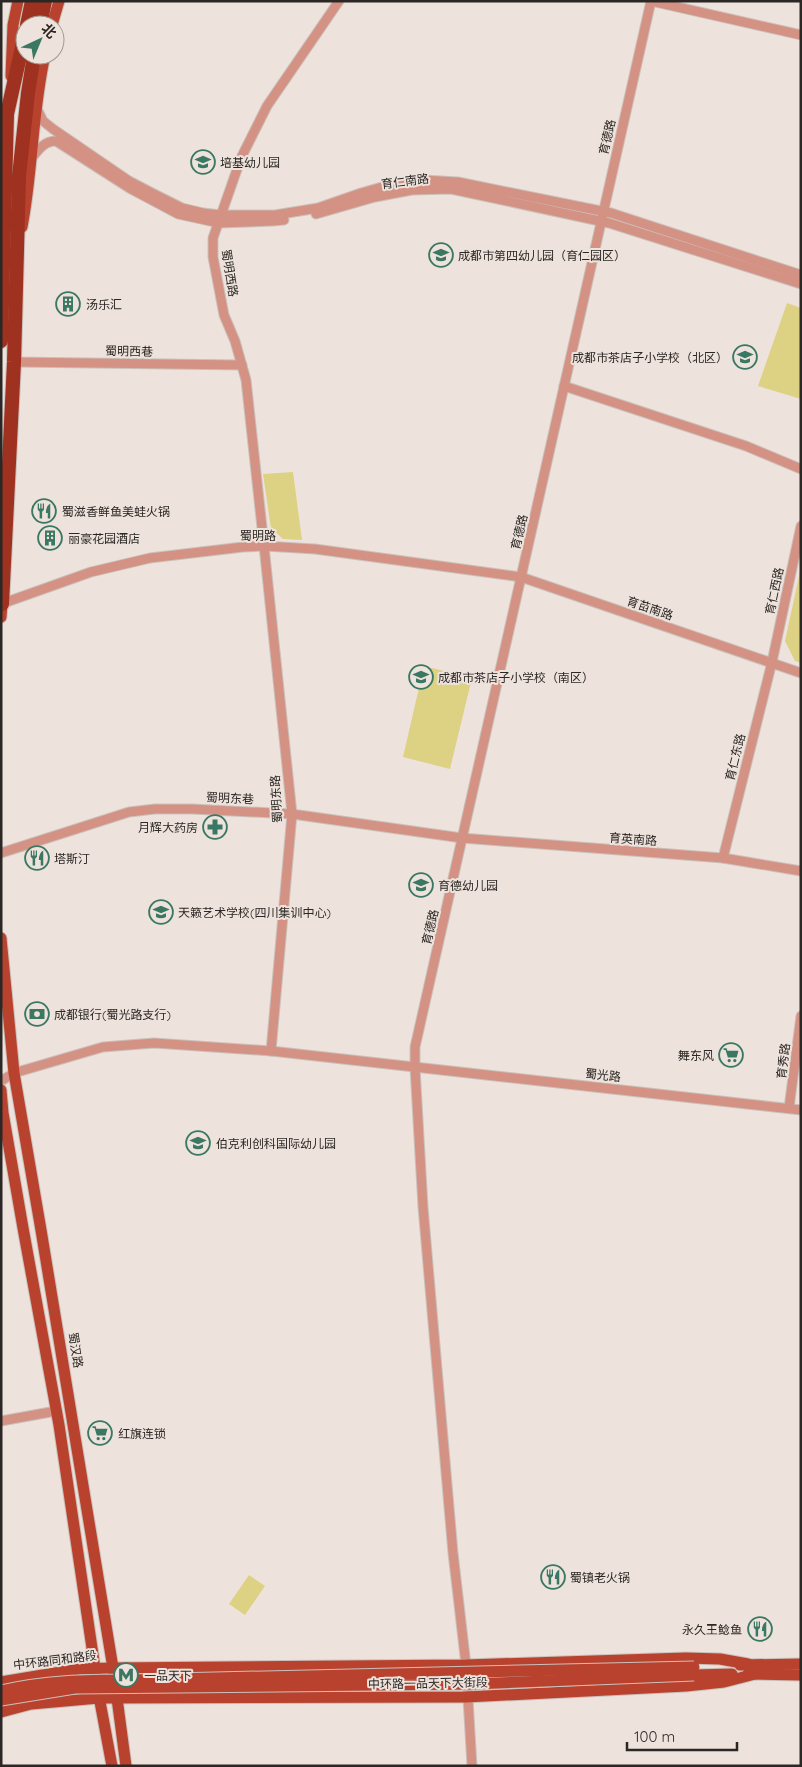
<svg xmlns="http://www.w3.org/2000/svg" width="802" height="1767" viewBox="0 0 802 1767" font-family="Quicksand,'Noto Sans SC',sans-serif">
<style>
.green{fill:#ddd184}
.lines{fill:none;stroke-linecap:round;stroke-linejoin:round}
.minor-casing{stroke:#cbc1bb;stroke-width:11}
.major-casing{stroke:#cbc1bb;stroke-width:13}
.highway-casing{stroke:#cbc1bb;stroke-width:16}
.minor{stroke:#d49284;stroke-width:9}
.major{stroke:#b9422e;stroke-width:11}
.highway{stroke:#9e311f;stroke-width:14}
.major-bridge-casing{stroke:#cbc1bb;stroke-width:13;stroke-linecap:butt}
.major-bridge{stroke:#b9422e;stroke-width:11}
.labels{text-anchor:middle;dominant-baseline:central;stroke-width:4;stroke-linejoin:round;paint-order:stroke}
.street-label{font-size:12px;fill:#2b2724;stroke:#eee3dc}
.poi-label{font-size:12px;fill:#2b2724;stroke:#eee3dc;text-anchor:start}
</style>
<rect width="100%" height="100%" fill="#eee3dc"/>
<!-- green -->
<g class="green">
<path d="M787 303 801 308V399L758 386Z"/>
<path d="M293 472 302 540 283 539 271 528 263 474Z"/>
<path d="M801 567V663L795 661 785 641Z"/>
<path d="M424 666 472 678 450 769 403 757Z"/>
<path d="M249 1575 265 1586 245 1615 229 1604Z"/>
</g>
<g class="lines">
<!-- minor casing -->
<g class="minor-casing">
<g id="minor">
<path d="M651 1 801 35"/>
<path d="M36 107 43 121 53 129 129 181 152 193 182 208 203 213 221 215H275L318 208 361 193 389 185 424 180 458 182 611 213 801 275"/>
<path d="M31 159C38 150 44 141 56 141L131 189 178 214 219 223 273 221 284 220"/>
<path d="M316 214 375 197 412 190 451 189 609 223 801 284"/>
<path d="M14 362 242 365"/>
<path d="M564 386 746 446 801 469"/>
<path d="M1 604 91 572 150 558 243 547 264 546 315 549 521 577 801 673"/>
<path d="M1 853 129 812 155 809H192L292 814 462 838 723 858 801 871"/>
<path d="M723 858 772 662 801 526"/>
<path d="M271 1051 292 814 264 546 246 380 235 341 224 315 213 257V238L241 158 267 106 339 1"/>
<path d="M1 1081 14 1073 103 1047 154 1043 271 1051 801 1110"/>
<path d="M789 1108 801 1016"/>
<path d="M1 1421 56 1411"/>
<path d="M472 1766 466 1665 453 1553 423 1207 415 1068V1047L651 1"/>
</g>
</g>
<!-- major casing -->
<g class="major-casing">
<g id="major">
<path d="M52 25 59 1"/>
<path d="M11 76 13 25 18 1"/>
<path d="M22 227C33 170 32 112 45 55"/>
<path d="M1 617 2 604"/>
<path d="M1 938 14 1073 41 1230 113 1668 126 1766"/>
<path d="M1 1090 3 1113 23 1228 59 1425 96 1675"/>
<path d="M740 1665 801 1664"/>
<path d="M748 1674 801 1675"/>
<path d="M694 1675 732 1674"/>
<path d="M1 1682 79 1669 113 1668 466 1665 686 1658 720 1659 748 1664"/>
<path d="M98 1691 112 1766"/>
<path d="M1 1712 31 1704 99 1698 466 1697 686 1686 724 1682 755 1674"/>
</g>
</g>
<!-- highway casing -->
<g class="highway-casing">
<g id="highway">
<path d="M27 25 32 1"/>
<path d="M40 25 45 1"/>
<path d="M1 341 7 114 25 34"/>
<path d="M2 604 14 362 19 176 28 93 34 55"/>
</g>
</g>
<!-- minor -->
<use href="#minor" class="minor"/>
<!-- major -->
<use href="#major" class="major"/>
<!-- highway -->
<use href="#highway" class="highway"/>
<!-- major-bridge casing -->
<g class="major-bridge-casing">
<g id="major-bridge">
<path d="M1 1691C44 1681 86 1680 130 1680L694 1667"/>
<path d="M1 1700 75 1688 473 1684 694 1675"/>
</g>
</g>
<!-- major-bridge -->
<use href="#major-bridge" class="major-bridge"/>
</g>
<!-- icons -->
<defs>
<g id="school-ring" transform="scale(1.25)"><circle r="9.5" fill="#eee3dc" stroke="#3b7863" stroke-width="1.5"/><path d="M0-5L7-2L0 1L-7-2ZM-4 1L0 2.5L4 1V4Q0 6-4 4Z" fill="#3b7863"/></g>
<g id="building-ring" transform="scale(1.25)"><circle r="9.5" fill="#eee3dc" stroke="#3b7863" stroke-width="1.5"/><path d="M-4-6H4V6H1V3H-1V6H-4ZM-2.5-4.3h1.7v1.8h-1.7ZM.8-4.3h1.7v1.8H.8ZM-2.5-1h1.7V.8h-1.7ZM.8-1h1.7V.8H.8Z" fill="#3b7863"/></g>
<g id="restaurant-ring" transform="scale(1.25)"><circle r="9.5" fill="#eee3dc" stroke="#3b7863" stroke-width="1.5"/><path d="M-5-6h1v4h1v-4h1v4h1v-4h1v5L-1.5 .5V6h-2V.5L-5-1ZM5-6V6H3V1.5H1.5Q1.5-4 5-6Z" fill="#3b7863"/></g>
<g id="pharmacy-ring" transform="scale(1.25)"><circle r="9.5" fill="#eee3dc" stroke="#3b7863" stroke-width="1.5"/><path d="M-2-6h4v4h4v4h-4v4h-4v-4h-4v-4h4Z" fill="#3b7863"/></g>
<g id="bank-ring" transform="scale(1.25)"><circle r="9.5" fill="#eee3dc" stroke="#3b7863" stroke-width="1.5"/><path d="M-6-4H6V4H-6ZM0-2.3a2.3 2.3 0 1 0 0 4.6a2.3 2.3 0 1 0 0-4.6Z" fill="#3b7863"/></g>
<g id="supermarket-ring" transform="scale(1.25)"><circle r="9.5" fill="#eee3dc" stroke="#3b7863" stroke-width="1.5"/><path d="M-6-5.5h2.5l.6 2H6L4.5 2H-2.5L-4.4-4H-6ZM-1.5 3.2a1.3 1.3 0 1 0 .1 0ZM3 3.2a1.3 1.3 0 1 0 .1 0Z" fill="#3b7863"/></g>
<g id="metro-ring" transform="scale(1.25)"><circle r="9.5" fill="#eee3dc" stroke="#3b7863" stroke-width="1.5"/><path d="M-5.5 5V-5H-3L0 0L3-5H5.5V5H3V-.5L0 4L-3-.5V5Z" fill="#3b7863"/></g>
</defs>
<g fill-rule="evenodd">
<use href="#school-ring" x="203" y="162"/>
<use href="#school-ring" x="441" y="255"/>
<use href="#building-ring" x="68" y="304"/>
<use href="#school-ring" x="745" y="357"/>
<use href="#restaurant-ring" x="44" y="511"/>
<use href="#building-ring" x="50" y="538"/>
<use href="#school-ring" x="421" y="677"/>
<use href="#pharmacy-ring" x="215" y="827"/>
<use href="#restaurant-ring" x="37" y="858"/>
<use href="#school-ring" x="421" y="885"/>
<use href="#school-ring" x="161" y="912"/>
<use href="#bank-ring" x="37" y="1014"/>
<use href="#supermarket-ring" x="731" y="1055"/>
<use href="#school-ring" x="198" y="1143"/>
<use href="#supermarket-ring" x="100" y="1433"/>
<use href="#restaurant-ring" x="553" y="1577"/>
<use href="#restaurant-ring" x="760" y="1629"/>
<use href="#metro-ring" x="126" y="1675"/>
</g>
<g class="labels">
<!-- street labels -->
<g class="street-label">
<text transform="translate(607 137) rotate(-77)">育德路</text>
<text transform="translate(405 181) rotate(-7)">育仁南路</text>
<text transform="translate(230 273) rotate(81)">蜀明西路</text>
<text transform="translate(129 351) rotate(1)">蜀明西巷</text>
<text transform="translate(519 532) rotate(-77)">育德路</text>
<text x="258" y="535">蜀明路</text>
<text transform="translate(774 591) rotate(-78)">育仁西路</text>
<text transform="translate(650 608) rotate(19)">育苗南路</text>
<text transform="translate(735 757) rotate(-76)">育仁东路</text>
<text transform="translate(230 798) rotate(3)">蜀明东巷</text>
<text transform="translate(276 799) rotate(-93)">蜀明东路</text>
<text transform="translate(633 839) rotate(4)">育英南路</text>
<text transform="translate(430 927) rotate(-77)">育德路</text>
<text transform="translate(783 1061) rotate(-83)">育秀路</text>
<text transform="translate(603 1075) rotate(6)">蜀光路</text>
<text transform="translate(76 1350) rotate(81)">蜀汉路</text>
<text transform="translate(55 1660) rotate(-7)">中环路同和路段</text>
<text transform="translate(428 1683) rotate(-1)">中环路一品天下大街段</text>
</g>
<!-- poi labels -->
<g class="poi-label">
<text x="220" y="162">培基幼儿园</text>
<text x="458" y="255">成都市第四幼儿园（育仁园区）</text>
<text x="86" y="304">汤乐汇</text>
<text x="728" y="357" text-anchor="end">成都市茶店子小学校（北区）</text>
<text x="62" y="511">蜀滋香鲜鱼美蛙火锅</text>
<text x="68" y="538">丽豪花园酒店</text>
<text x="438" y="677">成都市茶店子小学校（南区）</text>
<text x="198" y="827" text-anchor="end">月辉大药房</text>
<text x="54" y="858">塔斯汀</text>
<text x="438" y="885">育德幼儿园</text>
<text x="178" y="912">天籁艺术学校(四川集训中心)</text>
<text x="54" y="1014">成都银行(蜀光路支行)</text>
<text x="714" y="1055" text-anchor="end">舞东风</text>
<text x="216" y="1143">伯克利创科国际幼儿园</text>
<text x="118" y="1433">红旗连锁</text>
<text x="570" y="1577">蜀镇老火锅</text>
<text x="742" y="1629" text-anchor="end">永久王鲶鱼</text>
<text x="144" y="1675">一品天下</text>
</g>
</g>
<!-- border -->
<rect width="802" height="1767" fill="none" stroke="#2b2724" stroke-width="5"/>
<!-- north arrow -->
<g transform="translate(40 40) rotate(44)"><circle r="24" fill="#eee3dc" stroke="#a09892"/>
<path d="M0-4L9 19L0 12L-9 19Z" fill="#3b7863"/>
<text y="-8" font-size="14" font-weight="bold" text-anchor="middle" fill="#2b2724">北</text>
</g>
<!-- scale -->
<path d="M627 1742v8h110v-8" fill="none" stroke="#2b2724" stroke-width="2.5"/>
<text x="634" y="1742" font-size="15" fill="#2b2724" stroke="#eee3dc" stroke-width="4" paint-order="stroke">100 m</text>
</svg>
